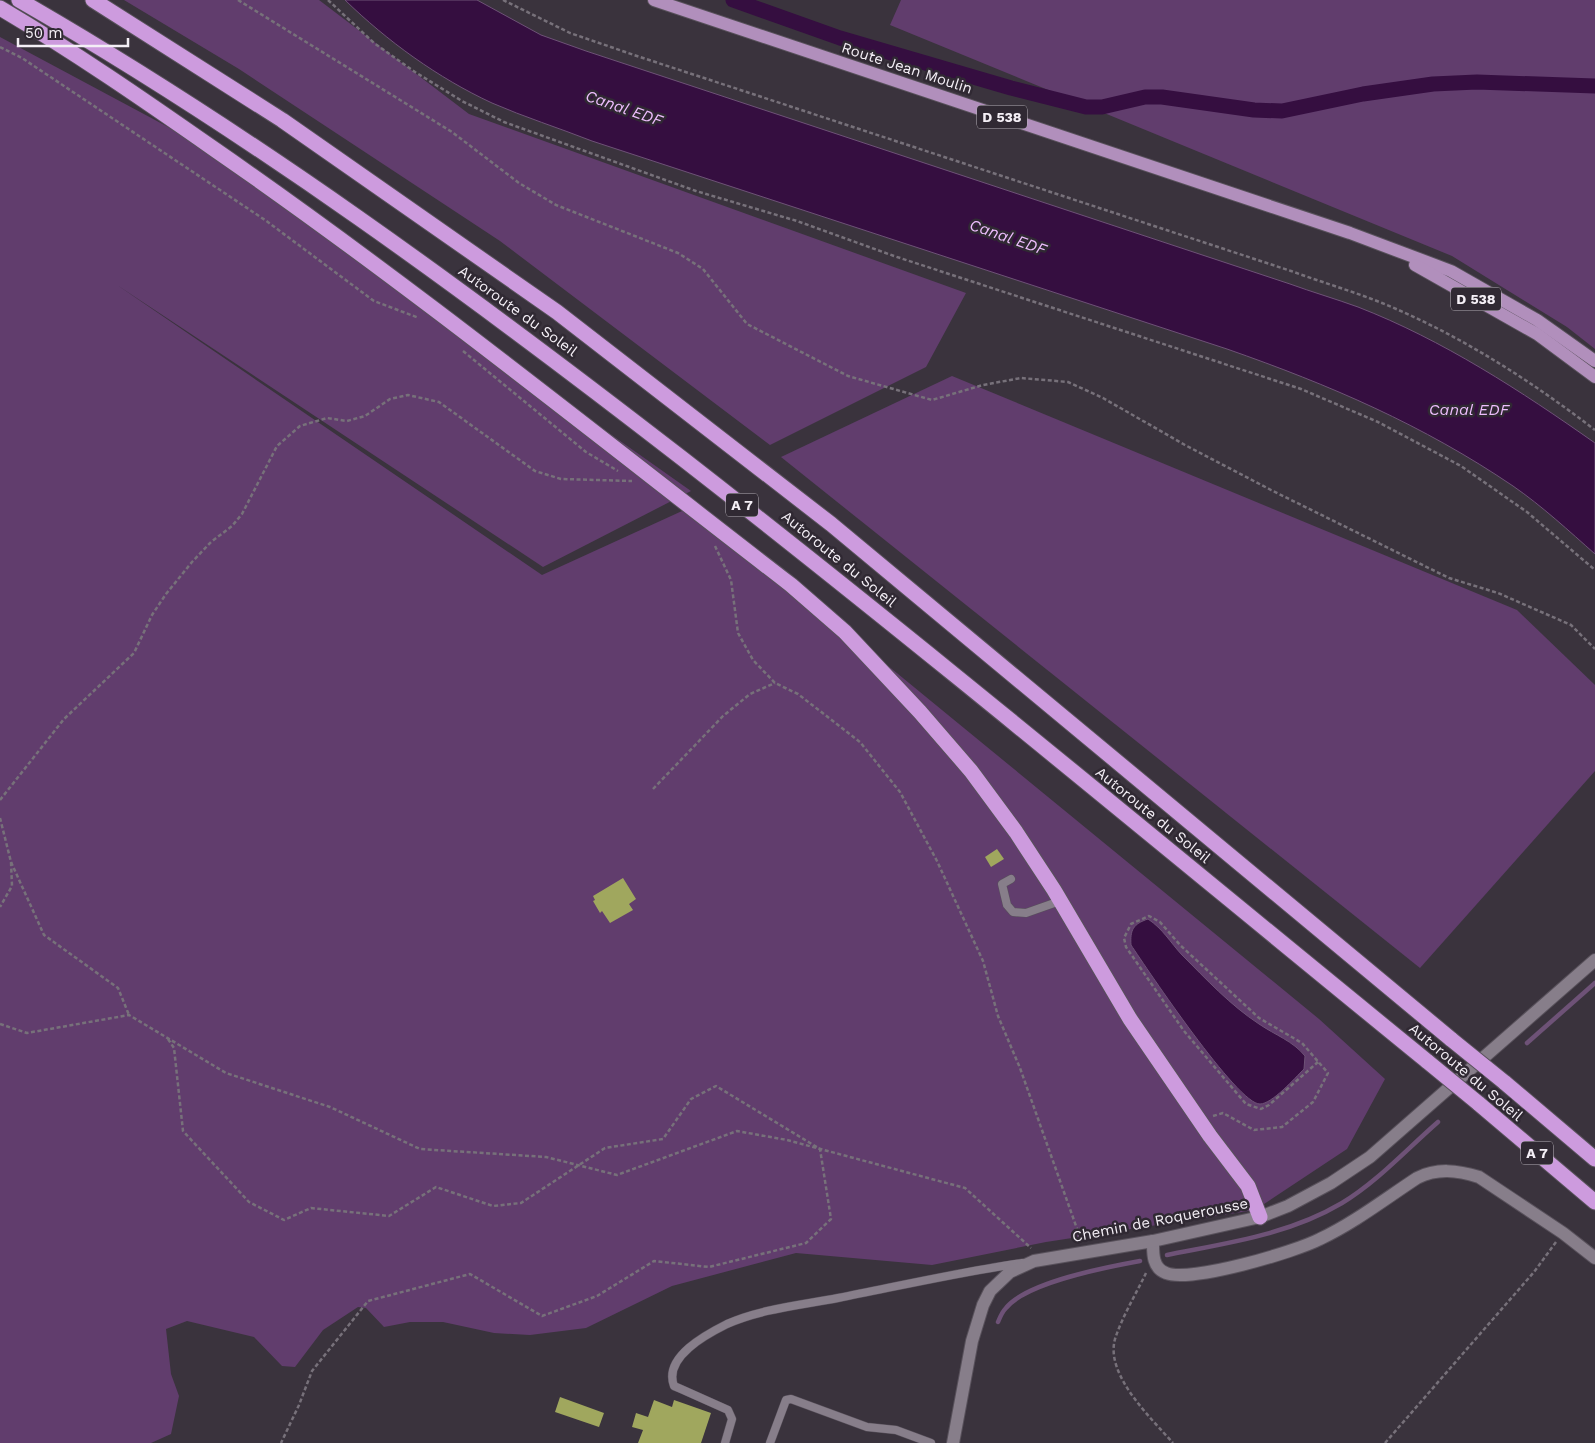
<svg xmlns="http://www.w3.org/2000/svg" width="1595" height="1443" viewBox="0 0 1595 1443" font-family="'Work Sans',sans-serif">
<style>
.green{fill:#613d6d}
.water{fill:#350e40;stroke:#6e5277}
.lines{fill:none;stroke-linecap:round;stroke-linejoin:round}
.stream{stroke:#6e5277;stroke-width:4.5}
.canal{stroke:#350e40;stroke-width:15}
.building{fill:#a0a75e}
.service-casing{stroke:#58515b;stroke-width:9}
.minor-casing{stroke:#58515b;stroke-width:14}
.primary-casing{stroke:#58515b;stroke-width:14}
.motorway-casing{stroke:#58515b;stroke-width:17}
.path{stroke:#77717a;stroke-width:2.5;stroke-dasharray:4 2.5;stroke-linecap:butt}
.service{stroke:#877e8a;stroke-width:8}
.minor{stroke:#877e8a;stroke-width:12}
.primary{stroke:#b18fbc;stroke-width:12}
.motorway{stroke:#cd9bde;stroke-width:15}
.motorway-bridge-casing{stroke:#58515b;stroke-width:17;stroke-linecap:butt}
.motorway-bridge{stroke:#cd9bde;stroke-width:15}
.labels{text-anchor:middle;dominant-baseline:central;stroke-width:5;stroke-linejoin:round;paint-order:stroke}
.shield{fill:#302933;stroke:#b9b4bc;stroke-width:1}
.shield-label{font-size:14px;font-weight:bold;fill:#f4eff6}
.street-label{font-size:15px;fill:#f4eff6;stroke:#302933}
.water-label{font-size:16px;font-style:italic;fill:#edbdfd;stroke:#302933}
</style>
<rect width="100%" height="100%" fill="#3a333d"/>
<!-- green -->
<g class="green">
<path d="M124 0H319L469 114 966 293 926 367 770 445 500 241 239 69Z"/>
<path d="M901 0H1595V349L1567 327 1452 256 890 25Z"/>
<path d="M0 37 198 143 691 491 543 567 117 285 542 575 693 506 1319 1019 1385 1079 1347 1149 1255 1210 1046 1242 932 1265 796 1253 672 1286 586 1328 530 1335 494 1333 443 1322H410L384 1327 366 1308 358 1307 323 1330 295 1367 282 1366 254 1337 187 1321 166 1329 171 1374 179 1396 171 1434 151 1443H0Z"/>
<path d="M952 376 1517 610 1595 685V771L1420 968 781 457Z"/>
</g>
<!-- water -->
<g class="water">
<path d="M345 0H477L541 35 586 51 1290 284C1312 292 1336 299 1358 307 1443 340 1521 391 1595 443V554C1569 531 1542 506 1513 486 1423 425 1330 385 1227 349L592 141C559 128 524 117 492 103 438 78 387 41 345 0Z"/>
<path d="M1148 919C1163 929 1170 942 1182 955 1206 979 1230 1005 1259 1024 1275 1035 1293 1041 1305 1056L1304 1069C1295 1078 1272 1104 1260 1104 1238 1105 1147 969 1131 945 1130 930 1133 924 1148 919Z"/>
</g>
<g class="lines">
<!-- stream -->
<g class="stream">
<path d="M1527 1043 1595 983"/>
<path d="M1167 1255C1227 1243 1288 1235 1342 1203 1377 1182 1407 1149 1438 1122"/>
<path d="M998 1322C1000 1317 1002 1312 1006 1308 1027 1282 1107 1267 1140 1261"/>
</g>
<!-- canal -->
<path class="canal" d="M733 0 840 38 1011 88 1086 107H1102L1145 97H1162L1254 110 1282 111 1363 94 1433 84 1477 82 1595 86"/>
</g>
<!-- building -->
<g class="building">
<path d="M997 849 1004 859 991 867 985 857Z"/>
<path d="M623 878 636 899 629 904 633 910 610 923 602 911 600 913 593 901 595 900 593 896Z"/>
<path d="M560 1397 604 1413 599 1427 555 1412Z"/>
<path d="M654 1400 672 1407 674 1400 711 1413 701 1443H638L643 1430 632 1427 636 1413 648 1417Z"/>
</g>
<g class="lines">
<!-- service casing -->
<g class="service-casing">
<g id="service">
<path d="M1011 879 1002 884 1007 905 1013 912 1026 913 1060 901"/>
<path d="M725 1443 732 1419 728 1410 681 1389 674 1386C663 1357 707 1334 727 1324 760 1309 802 1305 838 1298 899 1286 960 1272 1022 1263"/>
<path d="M770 1443 786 1400 791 1399 867 1427 896 1430 931 1443"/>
</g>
</g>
<!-- minor casing -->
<g class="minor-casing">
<g id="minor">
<path d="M1153 1241C1153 1252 1152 1268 1166 1273 1190 1283 1295 1252 1320 1239 1354 1223 1385 1199 1417 1178 1437 1168 1457 1170 1479 1177L1563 1233 1595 1258"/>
<path d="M953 1443 972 1341 983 1305 990 1291 1010 1272 1034 1261 1153 1241 1260 1217 1288 1206 1331 1183 1370 1157 1595 960"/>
</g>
</g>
<!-- primary casing -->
<g class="primary-casing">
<g id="primary">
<path d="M654 0 1350 233 1451 271 1537 320 1595 361"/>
<path d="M1415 265 1537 334 1595 377"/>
</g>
</g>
<!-- motorway casing -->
<g class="motorway-casing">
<g id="motorway">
<path d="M19 0C252 134 470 294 683 459 935 655 1180 860 1428 1062"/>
<path d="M93 0 282 120 557 312 831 524 1452 1040"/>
<path d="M0 8C73 51 144 100 214 149 412 286 600 438 791 585L845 632 920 712 971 771 1016 832 1054 890 1130 1019 1210 1136 1248 1186 1260 1217"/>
<path d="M1504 1082 1595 1159"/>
<path d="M1478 1103 1595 1202"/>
</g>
</g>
<!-- path -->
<g class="path">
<path d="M238 0 452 132 519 183 556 205 678 253 703 269 747 324 848 376 932 400 983 385 1021 378 1068 382 1103 398 1185 445 1271 490 1449 578 1498 593 1571 625 1595 649"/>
<path d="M328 0 374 43 415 72 462 101 504 122 696 191 797 221 894 256 1301 389 1378 422 1461 466 1527 512 1595 570"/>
<path d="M503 0 570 33 634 55 1291 271C1321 282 1352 291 1382 303 1458 334 1530 380 1595 430"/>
<path d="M0 47 22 58 265 220 374 301 419 318"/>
<path d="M463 351 586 452 618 471"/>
<path d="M715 546 731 580 738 633 753 660 775 683 798 694 860 742 900 792 937 861 983 961 998 1016 1020 1068 1081 1240"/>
<path d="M653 789 723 716 750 694 775 683"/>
<path d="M0 800 64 719 134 653 152 615 166 594 192 562 211 542 232 526 242 514 277 446 300 426 327 418 347 421 365 416 390 399 408 395 439 402 535 471 561 479 632 481"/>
<path d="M0 818 11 862 12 886 0 907"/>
<path d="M11 862 44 935 118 988 129 1015"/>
<path d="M0 1024 27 1033 129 1015 226 1073 330 1107 420 1149 546 1157 617 1175 737 1131 787 1140 965 1188 1031 1248"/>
<path d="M168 1039 174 1048 183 1131 249 1202 284 1220 311 1208 389 1216 436 1187 493 1206 521 1203 605 1148 663 1139 691 1099 716 1086 820 1149 831 1219 806 1243 709 1267 654 1261 597 1296 542 1316 470 1274 368 1301 312 1371 299 1405 281 1443"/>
<path d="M1213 1116 1223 1113 1254 1130 1282 1127 1313 1102 1328 1073 1302 1043 1259 1018 1180 945 1160 922 1149 916 1131 924 1124 938 1126 947 1184 1031 1246 1104 1261 1109 1269 1105 1318 1062"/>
<path d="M1146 1273C1136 1294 1122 1317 1115 1339 1105 1375 1151 1418 1173 1443"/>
<path d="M1385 1443 1534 1272 1556 1242"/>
</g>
<!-- service -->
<use href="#service" class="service"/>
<!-- minor -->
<use href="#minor" class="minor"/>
<!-- primary -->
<use href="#primary" class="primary"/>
<!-- motorway -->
<use href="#motorway" class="motorway"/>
<!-- motorway-bridge casing -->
<g class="motorway-bridge-casing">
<g id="motorway-bridge">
<path d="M1452 1040 1504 1082"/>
<path d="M1428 1062 1478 1103"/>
</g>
</g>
<!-- motorway-bridge -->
<use href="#motorway-bridge" class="motorway-bridge"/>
</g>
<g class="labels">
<!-- shield labels -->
<g class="shield">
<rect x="977" y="105.5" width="50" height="23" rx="4"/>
<rect x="1451" y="287.5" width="50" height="23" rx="4"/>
<rect x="726" y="493.5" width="32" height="23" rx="4"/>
<rect x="1521" y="1141.5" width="32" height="23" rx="4"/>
</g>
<g class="shield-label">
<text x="1002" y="117">D 538</text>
<text x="1476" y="299">D 538</text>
<text x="742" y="505">A 7</text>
<text x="1537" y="1153">A 7</text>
</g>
<!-- street labels -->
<g class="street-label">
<text transform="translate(907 68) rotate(18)">Route Jean Moulin</text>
<text transform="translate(518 311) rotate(36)">Autoroute du Soleil</text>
<text transform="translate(839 559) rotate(39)">Autoroute du Soleil</text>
<text transform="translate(1153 815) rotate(39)">Autoroute du Soleil</text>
<text transform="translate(1466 1072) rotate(40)">Autoroute du Soleil</text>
<text transform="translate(1160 1220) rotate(-11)">Chemin de Roquerousse</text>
</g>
<!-- water labels -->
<g class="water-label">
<text transform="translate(624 108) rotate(19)">Canal EDF</text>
<text transform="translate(1008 237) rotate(19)">Canal EDF</text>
<text x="1469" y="409">Canal EDF</text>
</g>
</g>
<!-- scale -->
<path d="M18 38v8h110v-8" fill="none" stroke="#f4eff6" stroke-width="2.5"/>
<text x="25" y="38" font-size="15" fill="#f4eff6" stroke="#302933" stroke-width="4" paint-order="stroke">50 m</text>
</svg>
